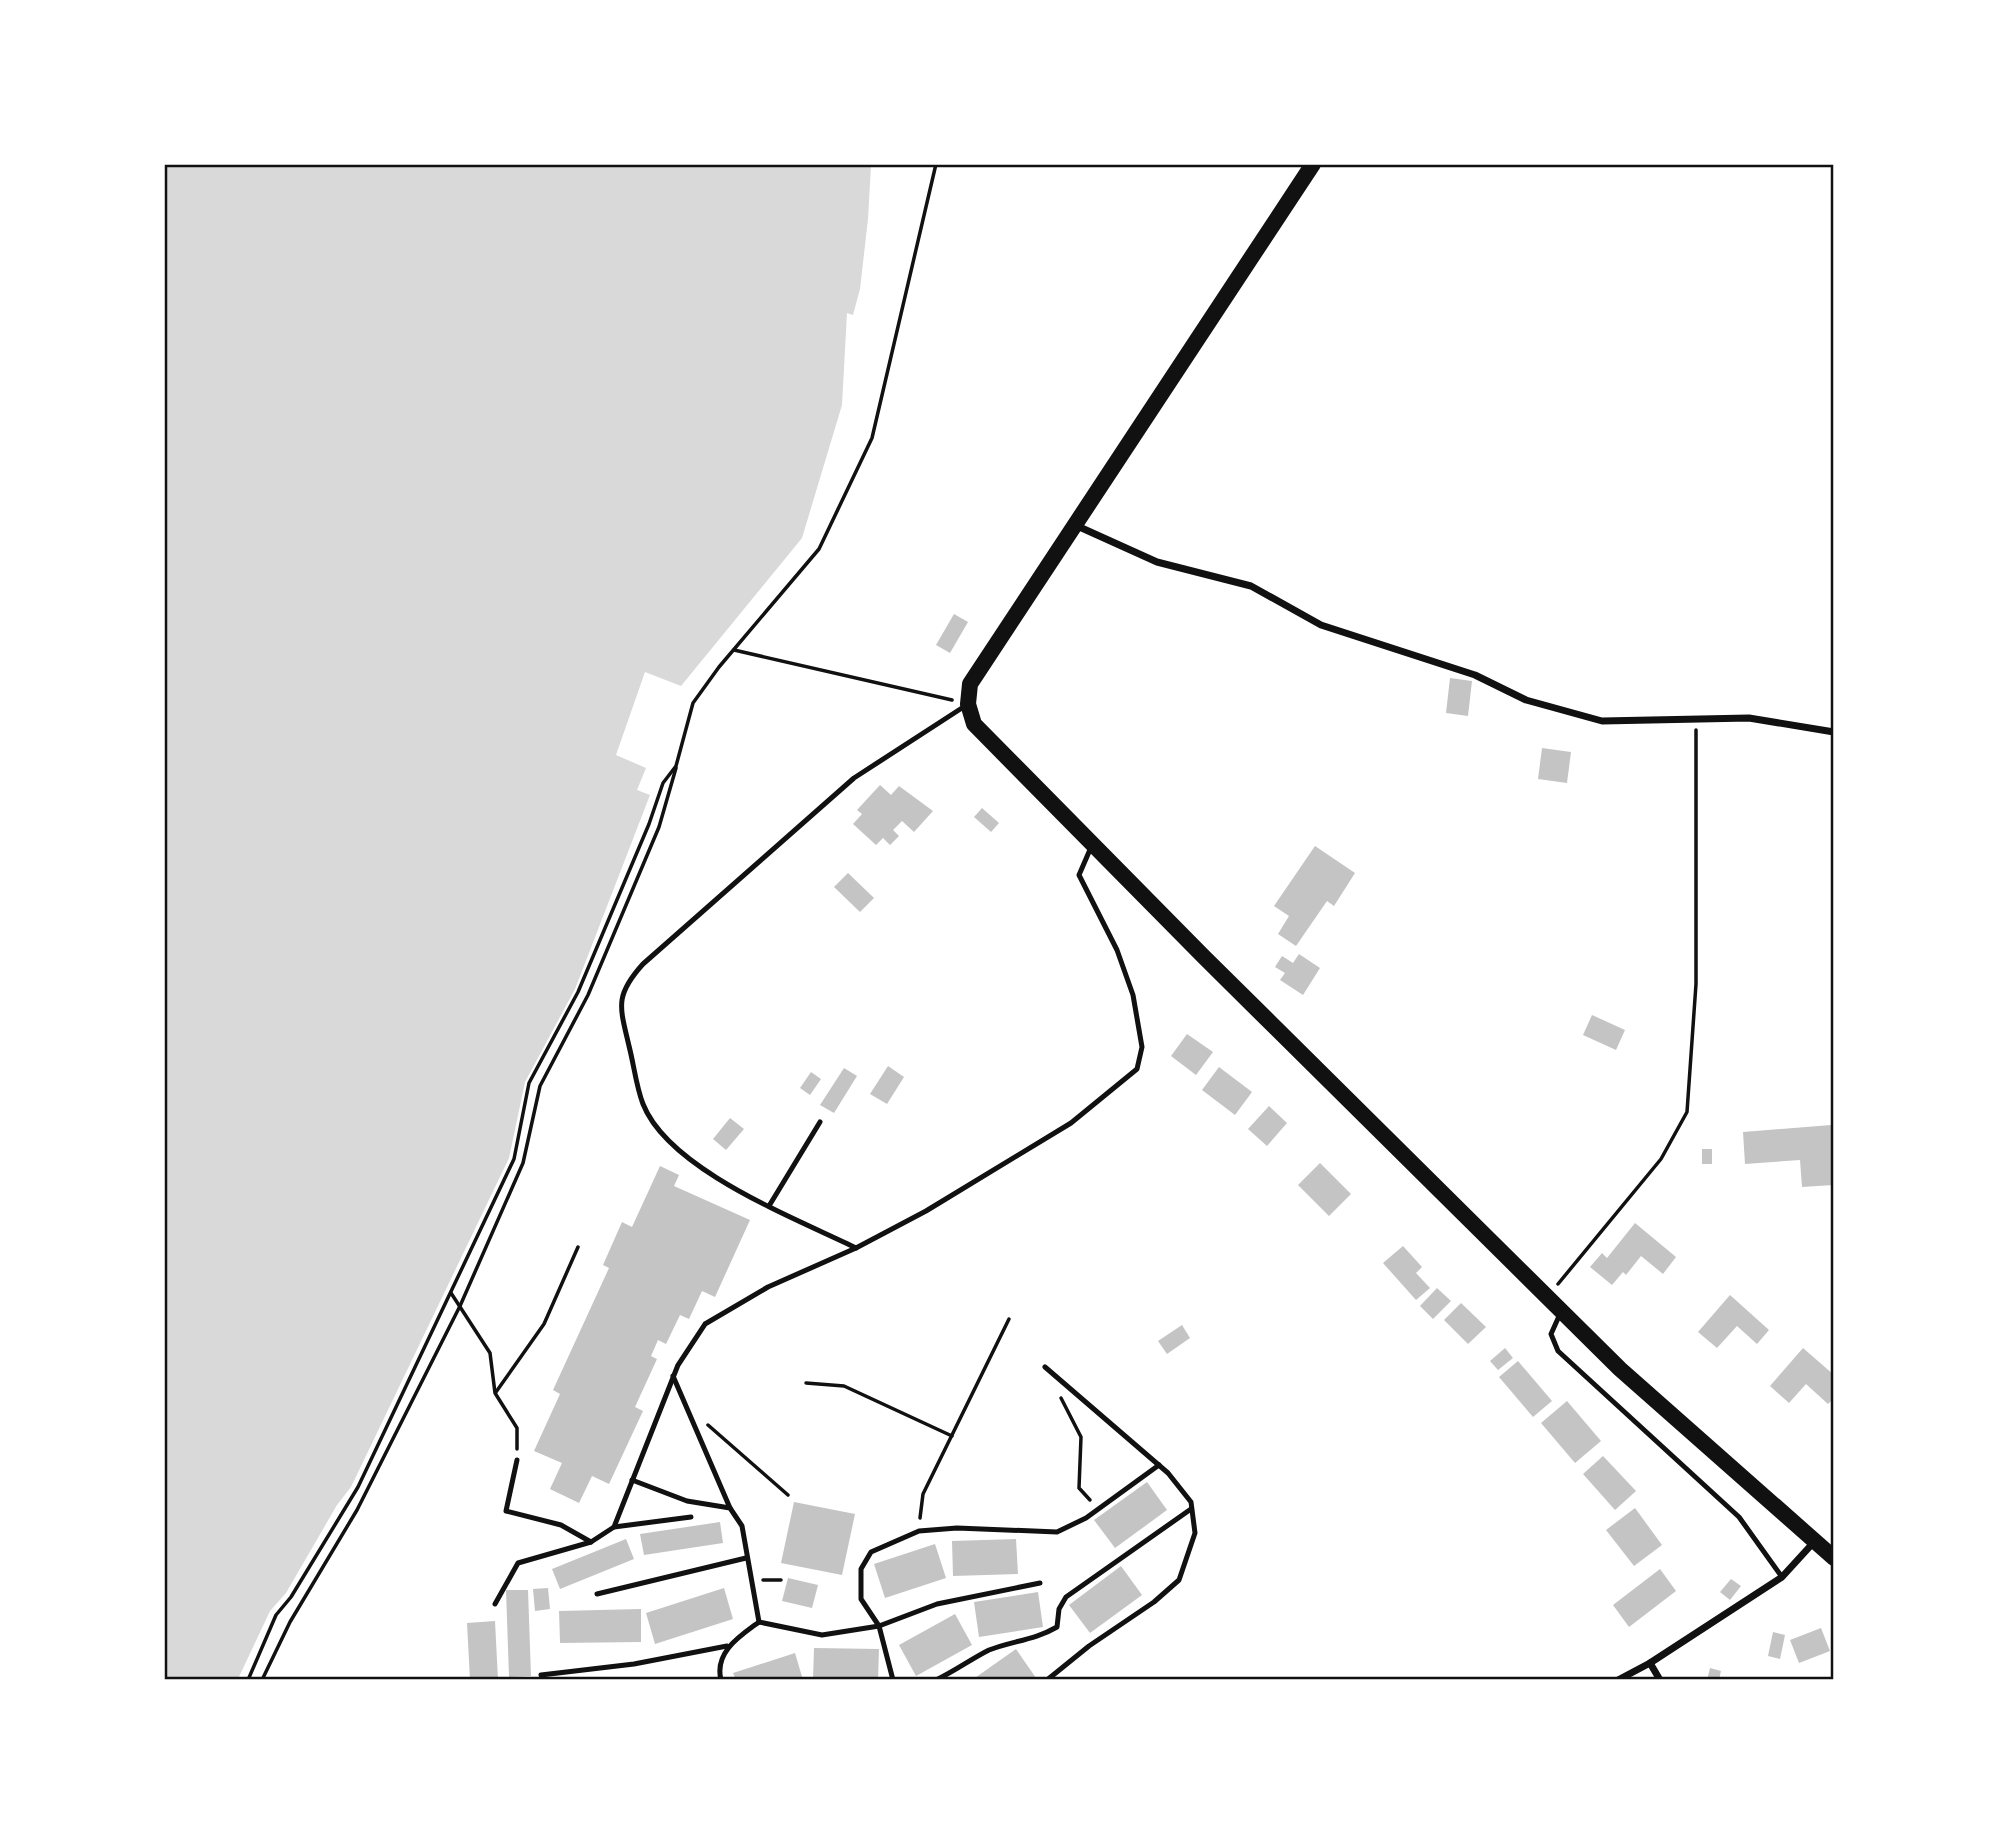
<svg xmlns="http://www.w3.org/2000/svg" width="1998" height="1844" viewBox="0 0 1998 1844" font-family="'Noto Serif',serif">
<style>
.water{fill:#d9d9d9}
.building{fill:#c4c4c4}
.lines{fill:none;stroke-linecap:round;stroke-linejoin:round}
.path{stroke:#111;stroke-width:3.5}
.service{stroke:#111;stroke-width:5}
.minor{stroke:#111;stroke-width:7}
.primary{stroke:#111;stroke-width:16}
.neatline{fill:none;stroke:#111;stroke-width:2.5}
</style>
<rect width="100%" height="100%" fill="#fff"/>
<!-- water -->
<path class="water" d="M165 164 871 165 868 219 860 289 853 315 847 313 842 405 802 538 681 686 645 672 616 755 646 768 637 790 650 795 575 989 525 1082 509 1158 351 1487 337 1505 286 1593 270 1611 238 1679H164Z"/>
<!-- building -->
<g class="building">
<path d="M954 614 968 622 950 653 936 645Z"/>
<path d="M1450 678 1472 681 1468 716 1446 713Z"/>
<path d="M1542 748 1571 752 1567 783 1538 779Z"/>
<path d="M880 785 891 795 899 786 933 811 914 832 902 821 893 830 899 836 890 845 883 838 876 845 853 824 862 814 857 810Z"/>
<path d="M982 808 999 823 991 832 974 817Z"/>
<path d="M1315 846 1355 873 1334 906 1327 901 1296 946 1278 934 1289 916 1274 906Z"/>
<path d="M848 873 874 898 860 912 834 887Z"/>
<path d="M1299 954 1320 968 1303 995 1280 980 1285 973 1275 967 1282 956 1293 963Z"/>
<path d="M1592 1015 1625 1030 1616 1050 1583 1035Z"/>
<path d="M1187 1034 1213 1052 1196 1075 1171 1056Z"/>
<path d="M888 1066 904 1077 887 1104 870 1094Z"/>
<path d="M1219 1067 1252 1092 1235 1115 1202 1090Z"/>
<path d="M844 1068 857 1076 834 1113 820 1105Z"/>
<path d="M811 1072 821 1079 810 1095 800 1088Z"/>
<path d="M1269 1106 1287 1123 1267 1146 1248 1129Z"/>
<path d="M730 1118 744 1129 726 1150 713 1139Z"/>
<path d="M1831 1125 1833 1185 1802 1187 1800 1160 1745 1164 1743 1132Z"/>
<rect x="1702" y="1149" width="10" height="15"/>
<path d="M1320 1163 1351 1194 1329 1216 1298 1185Z"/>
<path d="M660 1166 679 1175 674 1186 750 1220 715 1297 702 1291 689 1319 680 1315 666 1344 658 1340 651 1356 657 1359 635 1407 643 1411 609 1484 592 1476 579 1503 550 1489 562 1463 534 1451 560 1394 553 1390 609 1268 603 1265 622 1222 632 1227Z"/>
<path d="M1635 1223 1676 1257 1663 1274 1641 1256 1626 1275 1623 1272 1612 1285 1590 1267 1602 1253 1607 1258Z"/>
<path d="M1403 1246 1422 1267 1416 1273 1430 1288 1416 1300 1383 1263Z"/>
<path d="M1437 1288 1451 1301 1433 1319 1420 1306Z"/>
<path d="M1730 1295 1769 1330 1757 1344 1737 1326 1717 1348 1698 1332Z"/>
<path d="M1461 1303 1486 1327 1468 1344 1444 1320Z"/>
<path d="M1182 1325 1190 1338 1167 1354 1158 1341Z"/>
<path d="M1505 1348 1513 1358 1498 1370 1490 1361Z"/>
<path d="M1803 1348 1834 1375V1398L1828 1404 1806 1384 1789 1403 1770 1386Z"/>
<path d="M1518 1361 1552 1401 1533 1417 1499 1377Z"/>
<path d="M1567 1401 1601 1441 1575 1463 1541 1423Z"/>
<path d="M1603 1456 1636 1491 1615 1510 1583 1474Z"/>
<path d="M1147 1482 1167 1510 1115 1548 1094 1520Z"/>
<path d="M794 1502 855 1514 842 1575 781 1563Z"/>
<path d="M1635 1508 1662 1545 1634 1566 1606 1530Z"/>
<path d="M720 1522 723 1543 644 1555 640 1534Z"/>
<path d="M626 1539 634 1559 560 1589 552 1569Z"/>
<path d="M1016 1539 1018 1574 953 1576 952 1541Z"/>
<path d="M935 1544 946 1578 885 1598 874 1564Z"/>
<path d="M1121 1566 1142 1595 1090 1633 1069 1605Z"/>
<path d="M1660 1569 1676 1591 1629 1627 1613 1605Z"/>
<path d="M788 1578 818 1585 812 1608 782 1601Z"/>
<path d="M1731 1579 1741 1586 1730 1600 1720 1592Z"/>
<path d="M548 1588 550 1609 535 1611 533 1589Z"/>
<path d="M724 1588 733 1619 655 1644 646 1613Z"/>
<path d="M506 1590H528L531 1676 509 1677Z"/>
<path d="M1038 1592 1043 1627 979 1637 974 1602Z"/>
<path d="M641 1609V1642L560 1643 559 1611Z"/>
<path d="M955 1614 972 1645 916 1676 899 1645Z"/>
<path d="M495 1621 498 1680H470L467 1623Z"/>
<path d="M1821 1628 1830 1651 1799 1663 1790 1640Z"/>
<path d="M1773 1632 1785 1635 1780 1659 1768 1656Z"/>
<path d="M814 1648 879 1649 878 1680H813Z"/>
<path d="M1016 1649 1036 1678 972 1680Z"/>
<path d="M795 1653 803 1680H736L733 1673Z"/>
<path d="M1710 1668 1721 1671 1719 1680H1707Z"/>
</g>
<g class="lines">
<!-- path -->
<g class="path">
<path d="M734 650 952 700"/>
<path d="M1558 1284 1661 1159 1687 1112 1696 984V730"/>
<path d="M451 1293 490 1353 495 1393 517 1428V1449"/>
<path d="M806 1383 844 1386 952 1436"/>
<path d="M496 1392 544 1324 578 1247"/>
<path d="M1061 1398 1081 1437 1079 1488 1090 1500"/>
<path d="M708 1425 788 1495"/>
<path d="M920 1518 923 1494 1009 1319"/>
<path d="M763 1580H781"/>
<path d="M248 1680 276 1615 291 1597 358 1487 514 1159 529 1083 578 992 649 824 663 783 676 766 693 703 719 667 819 549 872 438 936 164"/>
<path d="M262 1680 290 1622 357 1510 460 1306 523 1163 540 1086 588 995 659 827 676 768"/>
</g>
<!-- service -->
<g class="service">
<path d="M769 1206 820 1122"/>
<path d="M856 1248C795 1218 669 1170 643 1104 636 1086 634 1065 629 1046 620 1007 614 996 643 964L854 778 965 706"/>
<path d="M1560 1314 1551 1334 1558 1351 1739 1517 1782 1577"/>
<path d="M1045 1367 1168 1473 1191 1502 1195 1533 1179 1580 1154 1602 1089 1646 1047 1680"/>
<path d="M673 1376 730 1508"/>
<path d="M517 1460 506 1511 561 1525 591 1542"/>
<path d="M632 1480 687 1501 730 1508 742 1526 759 1622C740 1636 714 1652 721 1680"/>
<path d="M614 1527 691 1517"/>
<path d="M597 1594 746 1558"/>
<path d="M495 1604 518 1563 591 1542 614 1527 678 1365 705 1324 768 1287 856 1248 926 1211 1071 1123 1137 1069 1142 1047 1133 995 1117 950 1079 875 1092 845"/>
<path d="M759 1622 822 1635 879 1626 937 1604 1040 1583"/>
<path d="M541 1675 634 1664 727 1646"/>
<path d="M893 1680 879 1626 861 1599V1569L871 1552 919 1531 957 1528 1057 1532 1086 1518 1159 1465"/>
<path d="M936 1680C955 1671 971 1659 989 1650 1012 1641 1035 1640 1057 1627L1059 1609 1066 1597 1191 1509"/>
</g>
<!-- minor -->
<g class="minor">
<path d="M1075 525 1157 562 1251 586 1321 625 1475 675 1526 700 1602 721 1749 718 1834 732"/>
<path d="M1650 1663 1660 1680"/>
<path d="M1618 1680 1650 1663 1782 1577 1814 1542"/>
</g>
<!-- primary -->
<path class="primary" d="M1313 164 970 684 968 704 974 724 1204 957 1620 1369 1834 1558"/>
</g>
<!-- border -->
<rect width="1998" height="1844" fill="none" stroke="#ffffff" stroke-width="332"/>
<rect x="166" y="166" width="1666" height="1512" class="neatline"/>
</svg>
